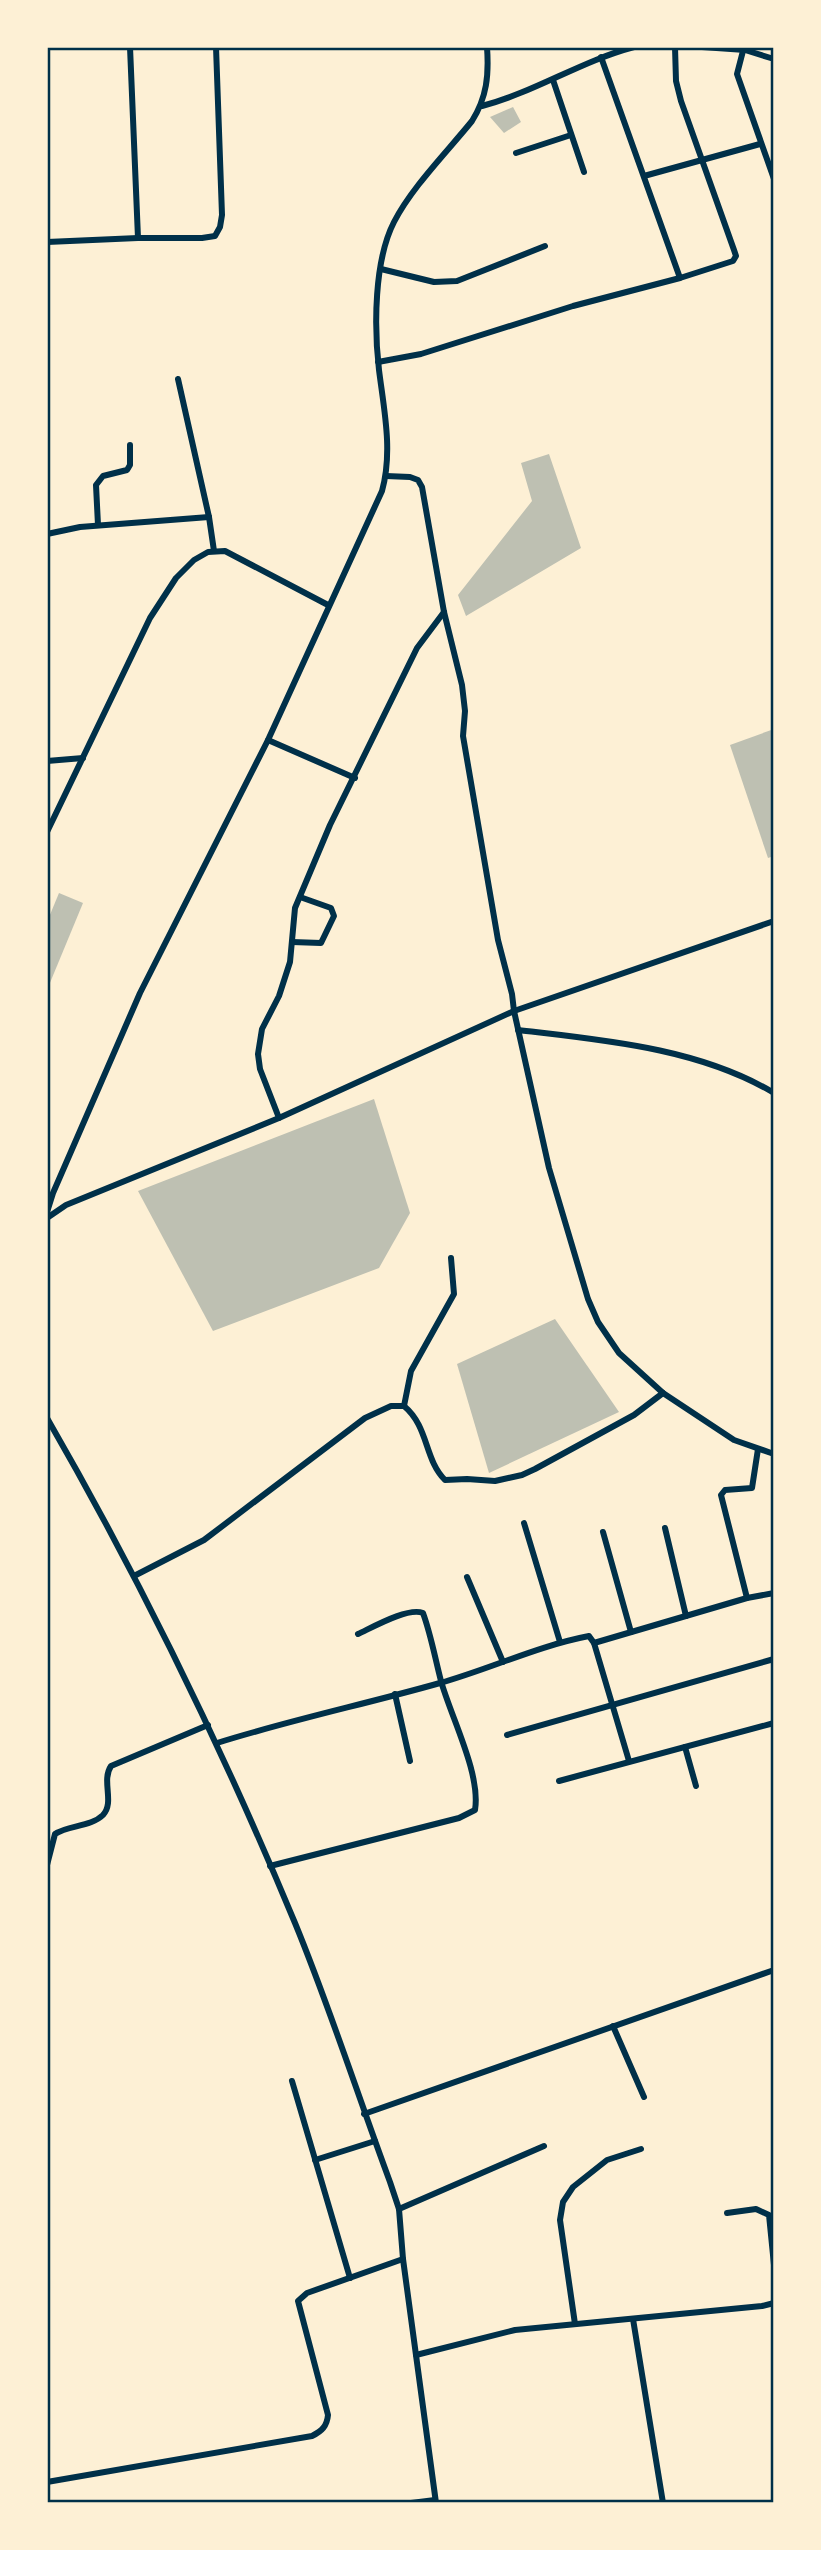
<svg xmlns="http://www.w3.org/2000/svg" width="821" height="2550" viewBox="0 0 821 2550" font-family="'PT Serif',serif">
<style>
.building{fill:#bec0b2}
.lines{fill:none;stroke-linecap:round;stroke-linejoin:round}
.minor{stroke:#003049;stroke-width:6}
.neatline{fill:none;stroke:#003049;stroke-width:2.5}
</style>
<rect width="100%" height="100%" fill="#fdf0d5"/>
<!-- building -->
<g class="building">
<path d="M513 107 521 122 504 133 490 117Z"/>
<path d="M549 454 581 548 466 616 458 595 532 501 521 463Z"/>
<path d="M774 729V856L768 858 730 745Z"/>
<path d="M59 893 83 903 47 990V922Z"/>
<path d="M374 1099 410 1213 379 1268 213 1331 138 1191Z"/>
<path d="M555 1319 619 1412 489 1473 457 1364Z"/>
</g>
<g class="lines">
<!-- minor -->
<g class="minor">
<path d="M130 47 138 238"/>
<path d="M702 47 745 50 774 59"/>
<path d="M744 47 737 74 774 179"/>
<path d="M601 57 680 278"/>
<path d="M553 80 584 172"/>
<path d="M482 106C535 92 581 61 634 47"/>
<path d="M516 153 571 135"/>
<path d="M644 176 760 144"/>
<path d="M47 242 138 238H202L215 236 220 227 222 215 216 47"/>
<path d="M381 269 434 282 457 281 545 246"/>
<path d="M378 362 421 354 573 306 680 278 733 261 736 256 734 250 681 101 676 81 675 47"/>
<path d="M178 379 209 517 214 551"/>
<path d="M386 476 410 477 418 480 422 487 444 612 462 685 465 711 463 736 498 940 512 994 514 1011 549 1168 588 1299 598 1322 619 1353 663 1393 734 1440 774 1454"/>
<path d="M98 525 96 485 103 476 127 470 130 465V445"/>
<path d="M47 534 80 527 209 517"/>
<path d="M268 740 355 778"/>
<path d="M47 761 83 758"/>
<path d="M47 832 150 618 176 578 194 560 208 552 225 551 328 605"/>
<path d="M292 942 321 943 334 916 331 908 300 897"/>
<path d="M518 1030C603 1040 699 1048 774 1093"/>
<path d="M279 1118 260 1069 258 1054 262 1029 279 996 290 962 295 908 330 825 417 648 444 612"/>
<path d="M47 1212 53 1193 140 993 268 740 382 491C393 451 384 410 379 370 374 327 374 261 394 222 412 187 447 152 472 121 487 97 489 75 487 47"/>
<path d="M47 1218 66 1205 279 1118 514 1011 774 921"/>
<path d="M404 1406 411 1371 454 1294 451 1258"/>
<path d="M47 1418C141 1581 223 1750 295 1923 330 2008 358 2096 390 2182L399 2209 403 2259 436 2503"/>
<path d="M524 1523 560 1642"/>
<path d="M665 1528 686 1616"/>
<path d="M603 1532 631 1632"/>
<path d="M134 1576 204 1540 365 1418 391 1406H404C429 1427 424 1459 445 1480L467 1479 495 1481 522 1475 535 1469 634 1415 663 1393"/>
<path d="M467 1577 503 1662"/>
<path d="M747 1598 721 1495 725 1490 752 1488 758 1449"/>
<path d="M594 1643 747 1598 774 1593"/>
<path d="M395 1694 410 1761"/>
<path d="M507 1735 774 1659"/>
<path d="M217 1743C290 1720 366 1704 440 1683 490 1669 537 1646 589 1636L594 1643 629 1761"/>
<path d="M685 1747 696 1786"/>
<path d="M559 1781 774 1723"/>
<path d="M47 1865 55 1834C68 1825 91 1827 103 1815 115 1802 101 1781 111 1766L208 1725"/>
<path d="M270 1866 459 1818 475 1810C481 1774 451 1717 441 1681 435 1658 431 1635 423 1613 408 1607 373 1627 358 1634"/>
<path d="M613 2026 644 2097"/>
<path d="M292 2081 350 2278"/>
<path d="M364 2114 774 1970"/>
<path d="M315 2160 375 2141"/>
<path d="M399 2209 544 2146"/>
<path d="M727 2213 756 2209 769 2215 774 2265"/>
<path d="M633 2319 663 2503"/>
<path d="M575 2324 560 2220 563 2202 573 2187 607 2160 641 2149"/>
<path d="M416 2355 515 2330 762 2306 774 2303"/>
<path d="M47 2482 312 2436C322 2431 327 2426 328 2415L298 2301 307 2293 403 2259"/>
<path d="M411 2503 435 2500"/>
</g>
</g>
<!-- border -->
<rect width="821" height="2550" fill="none" stroke="#fdf0d5" stroke-width="98"/>
<rect x="49" y="49" width="723" height="2452" class="neatline"/>
</svg>
